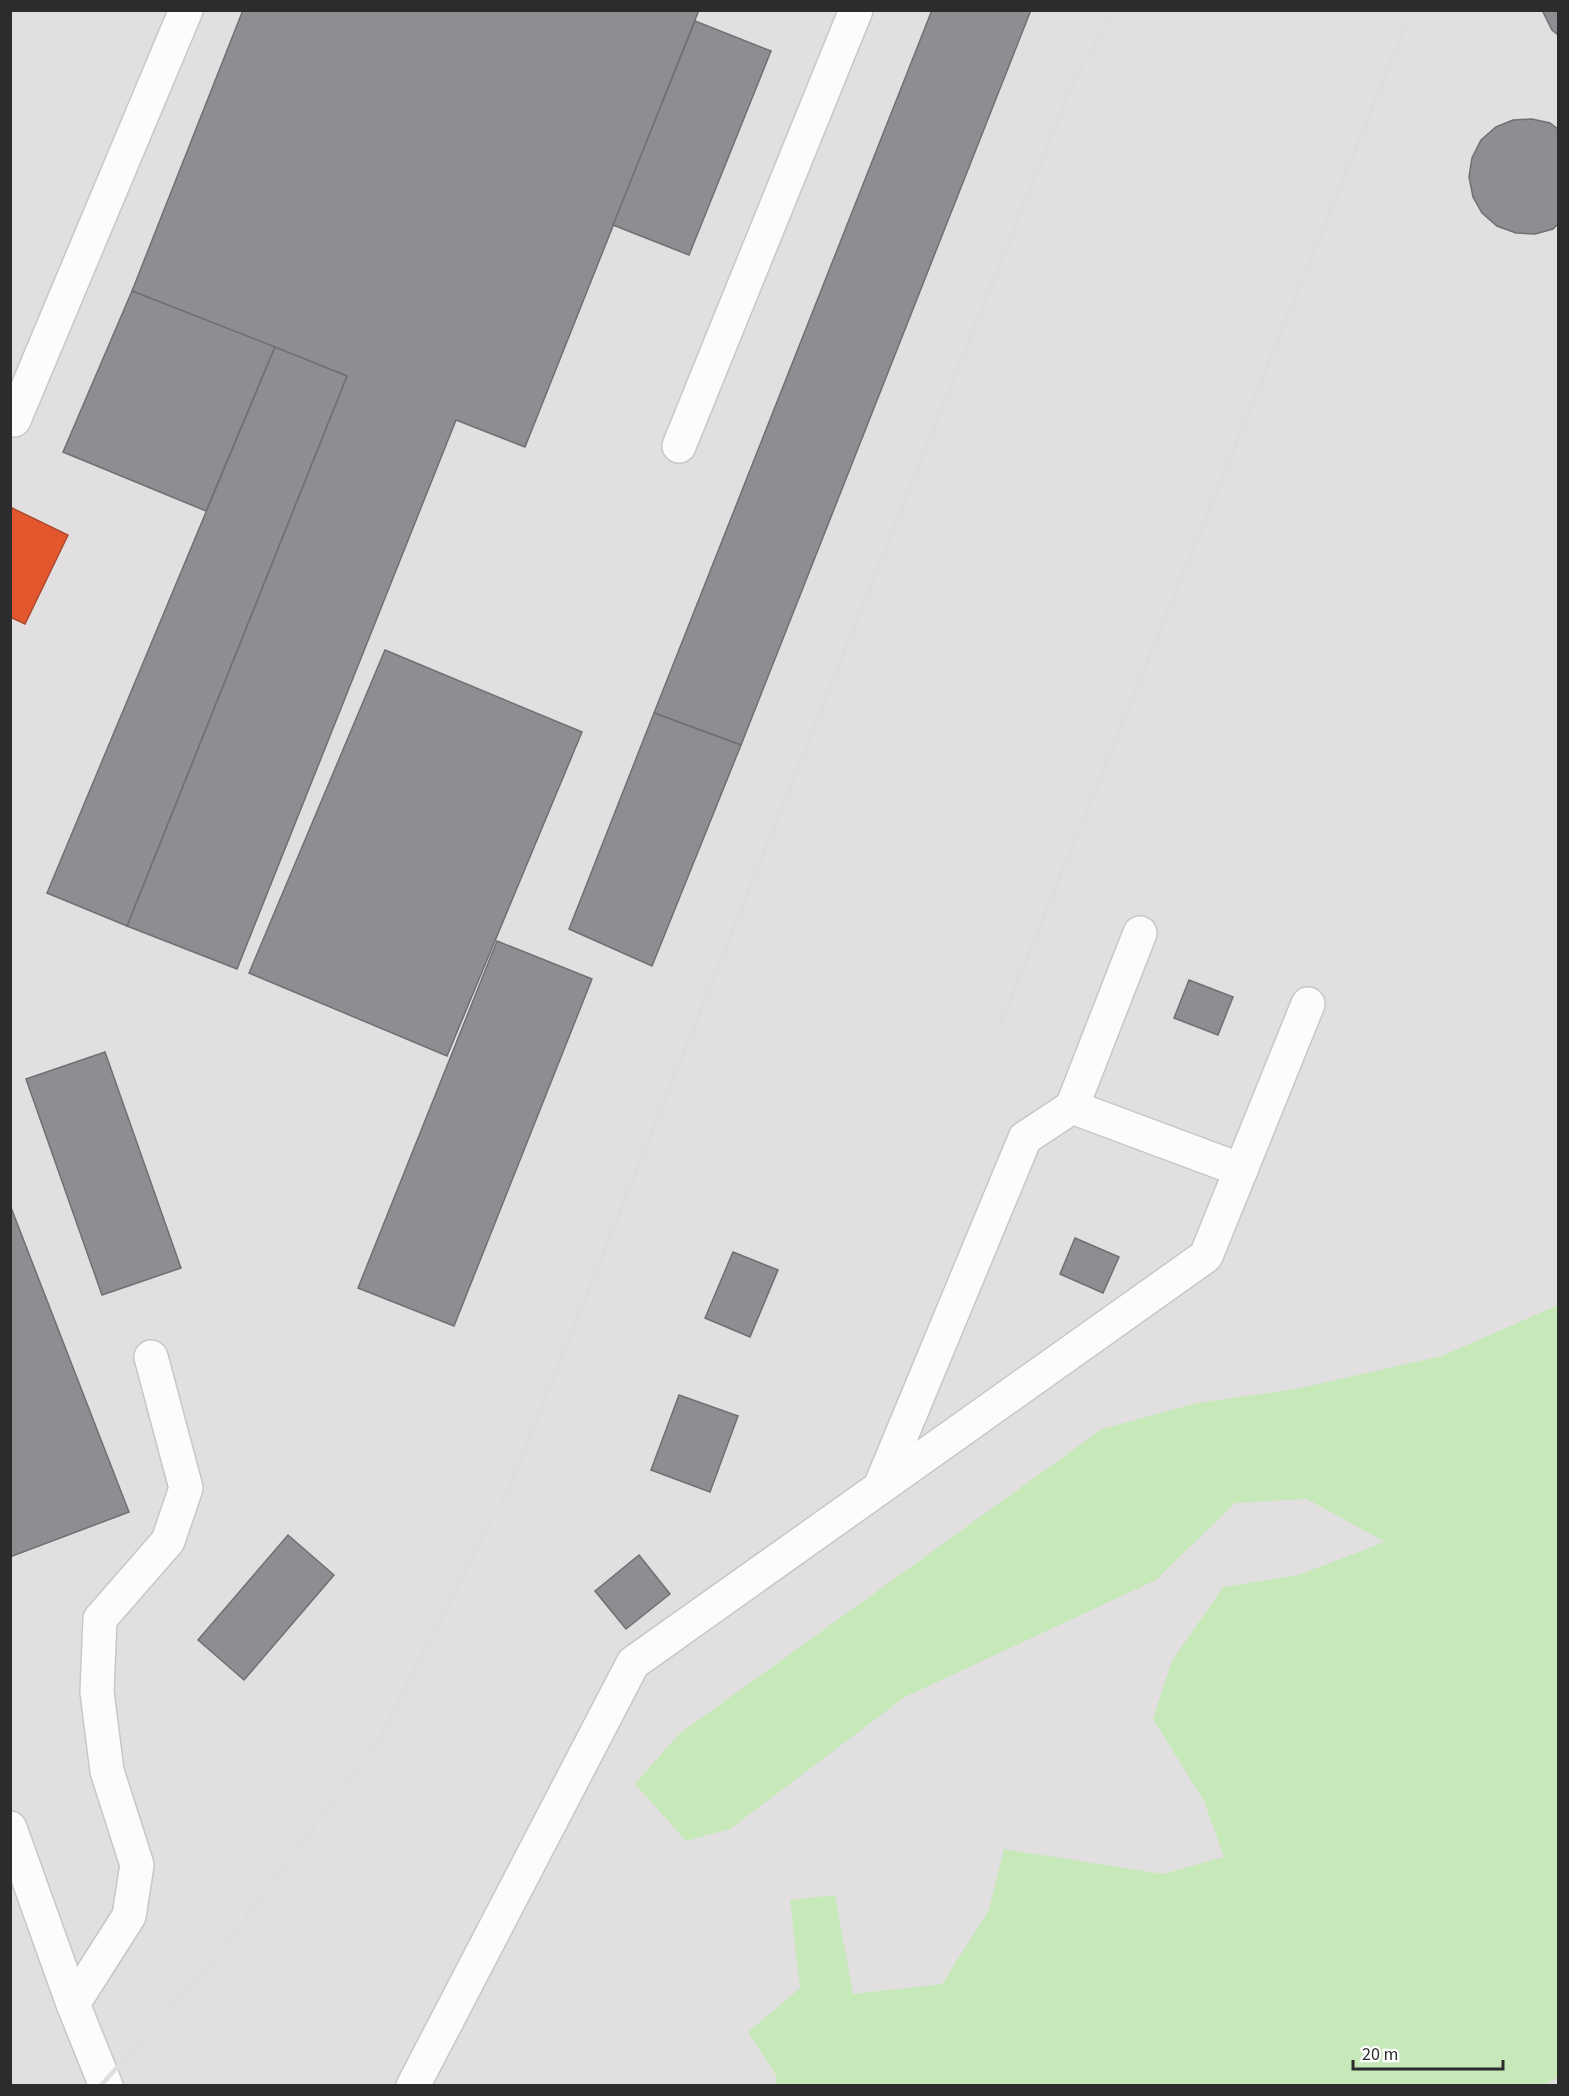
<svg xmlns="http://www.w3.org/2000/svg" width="1569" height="2096" viewBox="0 0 1569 2096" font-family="'Source Sans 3',sans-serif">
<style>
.industrial{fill:#e2dfe1}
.green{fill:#c7e8b9}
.shops{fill:#e4572e;stroke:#ad4a2d;stroke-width:1.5}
.industry{fill:#8d8d92;stroke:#707073;stroke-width:1.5}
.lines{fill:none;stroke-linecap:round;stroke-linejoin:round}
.minor-casing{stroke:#c8c7c7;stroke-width:36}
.minor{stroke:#fcfcfb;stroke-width:33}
.rail{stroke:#dedee0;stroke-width:4.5}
</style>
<rect width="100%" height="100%" fill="#ebe8e2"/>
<!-- industrial -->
<rect class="industrial" x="11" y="11" width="1547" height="2074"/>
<!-- green -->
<path class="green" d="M1558 1305V2077L1543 2086 775 2085 777 2077 748 2032 800 1988 790 1900 835 1895 853 1994 942 1984 989 1910 1004 1849 1163 1874 1224 1857 1204 1801 1153 1719 1172 1661 1223 1587 1298 1575 1385 1542 1307 1499 1235 1503 1156 1580 905 1697 730 1829 686 1841 635 1784 679 1734 1102 1429 1197 1403 1296 1389 1442 1356Z"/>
<!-- shops -->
<path class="shops" d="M10 507 68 535 25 624 10 617Z"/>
<!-- industry -->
<g class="industry">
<path d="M243 10H699L525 447 456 420 237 969 127 926 347 376 132 291Z"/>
<path d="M932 10H1031L741 745 654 713Z"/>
<path d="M1542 10H1558V35L1552 30Z"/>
<path d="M695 21 771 51 689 255 613 225Z"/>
<path d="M1532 119 1550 123 1558 129V224L1553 229 1535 234 1516 233 1497 226 1482 213 1473 197 1469 177 1472 158 1481 140 1496 127 1513 120Z"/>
<path d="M132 291 275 347 206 511 63 452Z"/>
<path d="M275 347 347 376 127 926 47 893Z"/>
<path d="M385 650 582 732 447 1056 249 973Z"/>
<path d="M654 713 741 745 652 966 569 929Z"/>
<path d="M497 941 592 979 454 1326 358 1288Z"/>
<path d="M1189 980 1233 997 1218 1035 1174 1018Z"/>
<path d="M105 1052 181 1268 102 1295 26 1079Z"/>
<path d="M10 1205 129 1512 10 1557Z"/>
<path d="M1075 1238 1119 1257 1103 1293 1060 1274Z"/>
<path d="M733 1252 778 1270 750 1337 705 1318Z"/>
<path d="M679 1395 738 1416 710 1492 651 1470Z"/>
<path d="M288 1535 334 1575 244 1680 198 1640Z"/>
<path d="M639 1555 670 1594 626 1629 595 1591Z"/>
</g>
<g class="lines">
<!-- minor casing -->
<g class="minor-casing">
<g id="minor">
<path d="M14 420 186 10"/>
<path d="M679 446 856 10"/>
<path d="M1072 1107 1140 933"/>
<path d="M880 1487 1025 1138 1072 1107 1241 1170"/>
<path d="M10 1828 73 2004 106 2086"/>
<path d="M73 2004 129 1916 137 1865 107 1771 97 1692 100 1619 168 1541 186 1488 151 1357"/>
<path d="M413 2086 633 1663 1206 1256 1308 1004"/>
</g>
</g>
<!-- minor -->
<use href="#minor" class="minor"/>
<!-- rail -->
<g class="rail">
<path d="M1000 1025 1412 10"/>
<path d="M100 2086 104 2082 217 1956 379 1739 512 1481 1071 87 1114 10"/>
</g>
</g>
<!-- border -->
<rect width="1569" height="2096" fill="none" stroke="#2c2c2c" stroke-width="24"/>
<!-- scale -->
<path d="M1353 2060v9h150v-9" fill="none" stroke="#2c2c2c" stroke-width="3"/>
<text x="1362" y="2060" font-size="18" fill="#2c2c2c" stroke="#ffffff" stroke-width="4.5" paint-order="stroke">20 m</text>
</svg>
